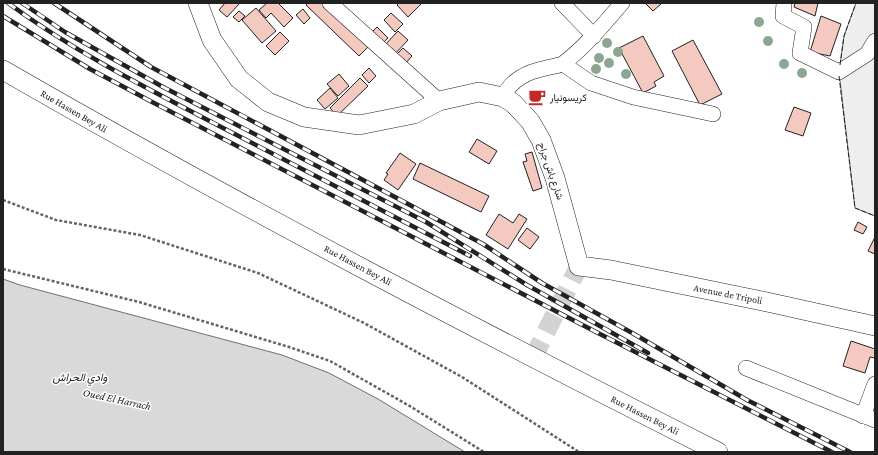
<svg xmlns="http://www.w3.org/2000/svg" width="878" height="455" viewBox="0 0 878 455" font-family="'Crimson Pro',Vazirmatn,serif">
<style>
.green{fill:#eee;stroke:#6f6f6f}
.water{fill:#d9d9d9;stroke:#6f6f6f}
.building{fill:#f3c9c0;stroke:#222}
.lines{fill:none;stroke-linecap:round;stroke-linejoin:round}
.major-tunnel{stroke:#d3d3d3;stroke-width:19;stroke-dasharray:19 10;stroke-linecap:butt}
.minor-casing{stroke:#222;stroke-width:16}
.major-casing{stroke:#222;stroke-width:20}
.path{stroke:#646464;stroke-width:2.5;stroke-dasharray:3 2;stroke-linecap:butt}
.minor{stroke:#fff;stroke-width:15}
.major{stroke:#fff;stroke-width:19}
.rail-casing{stroke:#222;stroke-width:4.5}
.rail{stroke:#fff;stroke-width:3;stroke-dasharray:9;stroke-linecap:butt}
.fence{stroke:#222;stroke-width:1;stroke-dasharray:5 2;stroke-linecap:butt}
.tree{fill:#8da692}
.labels{text-anchor:middle;dominant-baseline:central;stroke-width:3;stroke-linejoin:round;paint-order:stroke}
.poi-label{font-size:10px;fill:#222;stroke:#fff;text-anchor:start}
.street-label{font-size:10px;fill:#222;stroke:#fff}
.water-label{font-size:11px;font-style:italic;fill:#222;stroke:#fff}
</style>
<rect width="100%" height="100%" fill="#fff"/>
<!-- green -->
<path class="green" d="M856 3H875V216L855 208 839 72 844 36Z"/>
<!-- water -->
<path class="water" d="M3 279 20 285 282 355 329 373 378 399 465 452H3Z"/>
<!-- building -->
<g class="building">
<path d="M225 3H240L227 17 219 10Z"/>
<path d="M267 3H278L293 18 284 27 271 13 266 18 259 10Z"/>
<path d="M308 3H322L368 47 359 56 306 5Z"/>
<path d="M399 3H422L408 17 397 5Z"/>
<path d="M645 3H660L661 4 653 11Z"/>
<path d="M795 3H818L815 16 794 7Z"/>
<path d="M256 8 276 31 262 43 242 20Z"/>
<path d="M303 9 310 18 304 24 296 15Z"/>
<path d="M239 11 245 16 239 22 233 17Z"/>
<path d="M391 13 403 24 395 32 384 20Z"/>
<path d="M821 16 841 24 830 56 810 52Z"/>
<path d="M377 27 388 38 381 45 370 34Z"/>
<path d="M398 31 408 40 394 55 384 46Z"/>
<path d="M280 32 289 41 275 55 266 46Z"/>
<path d="M643 36 664 76 654 82 656 86 643 93 619 48Z"/>
<path d="M693 40 722 94 700 105 672 51Z"/>
<path d="M403 48 412 56 405 64 395 56Z"/>
<path d="M369 68 376 76 369 83 362 75Z"/>
<path d="M339 74 349 86 338 96 327 84Z"/>
<path d="M360 78 368 86 337 116 330 108Z"/>
<path d="M330 88 338 98 325 109 317 100Z"/>
<path d="M794 107 811 113 803 136 785 130Z"/>
<path d="M477 139 497 151 489 164 469 152Z"/>
<path d="M532 152 542 188 533 191 523 162 527 161 525 154Z"/>
<path d="M400 153 416 164 398 190 384 180 388 174 386 173Z"/>
<path d="M420 163 489 196 481 212 413 179Z"/>
<path d="M499 214 513 223 519 214 527 219 508 249 486 235Z"/>
<path d="M858 222 867 227 863 234 854 230Z"/>
<path d="M527 228 539 237 530 249 518 240Z"/>
<path d="M875 237V254L868 251Z"/>
<path d="M851 341 875 349V358L870 357 865 373 843 366Z"/>
</g>
<g class="lines">
<!-- major-tunnel -->
<path class="major-tunnel" d="M533 358 579 266"/>
<!-- minor casing -->
<g class="minor-casing">
<g id="minor">
<path d="M330 3 439 101"/>
<path d="M562 3 594 36"/>
<path d="M784 3 783 16 804 27 800 53 839 72 867 54 875 41"/>
<path d="M563 64 591 83 633 97 713 114"/>
<path d="M503 97C512 79 527 72 546 68 552 66 560 66 564 63 586 46 604 24 622 3"/>
<path d="M746 368 875 420"/>
<path d="M863 416 875 384"/>
</g>
</g>
<!-- major casing -->
<g class="major-casing">
<g id="major">
<path d="M198 3 212 40 239 79 268 102 304 117 359 125 414 114 439 101 479 92 503 97 513 103 530 121 541 140 555 178 579 266 611 270 767 302 875 326"/>
<path d="M3 70C237 205 477 330 718 452"/>
</g>
</g>
<!-- path -->
<g class="path">
<path d="M3 200 56 220 140 235 258 273 364 323 462 377 579 452"/>
<path d="M3 269 139 302 289 347 330 361 408 405 484 452"/>
</g>
<!-- minor -->
<use href="#minor" class="minor"/>
<!-- major -->
<use href="#major" class="major"/>
<!-- rail casing -->
<g class="rail-casing">
<g id="rail">
<path d="M8 3C76 53 152 91 227 130 308 172 389 214 470 256"/>
<path d="M22 3 65 32 163 87 426 222 527 285 648 353"/>
<path d="M54 3 151 67 483 244 542 283 634 334 747 400 850 452"/>
<path d="M3 16 90 69 154 103 598 333 832 452"/>
</g>
</g>
<!-- rail -->
<use href="#rail" class="rail"/>
<!-- fence -->
<g class="fence">
<path d="M840 65 844 36 856 3"/>
<path d="M839 76 855 208 875 216"/>
</g>
</g>
<!-- trees -->
<g class="tree">
<circle cx="759" cy="22" r="5"/>
<circle cx="768" cy="41" r="5"/>
<circle cx="607" cy="43" r="5"/>
<circle cx="618" cy="52" r="5"/>
<circle cx="599" cy="58" r="5"/>
<circle cx="609" cy="63" r="5"/>
<circle cx="784" cy="64" r="5"/>
<circle cx="596" cy="69" r="5"/>
<circle cx="802" cy="73" r="5"/>
<circle cx="626" cy="74" r="5"/>
</g>
<!-- icons -->
<defs>
<g id="cafe-bare" transform="scale(1.38)"><path d="M-5.5-4.5H6V0H3Q3 3.5 0 3.5H-2.5Q-5.5 3.5-5.5 0ZM3-3.2v2h1.7v-2ZM-6 4.5H4V6H-6Z" fill="#c62828" stroke="#fff" stroke-width="2.5" paint-order="stroke"/></g>
</defs>
<g fill-rule="evenodd">
<use href="#cafe-bare" x="537" y="97"/>
</g>
<g class="labels">
<!-- poi labels -->
<g class="poi-label">
<text x="550" y="97">كريسونيار</text>
</g>
<!-- street labels -->
<g class="street-label">
<text transform="translate(74 111) rotate(30)">Rue Hassen Bey Ali</text>
<text transform="translate(551 171) rotate(71)">شارع باش جراح</text>
<text transform="translate(358 265) rotate(28)">Rue Hassen Bey Ali</text>
<text transform="translate(728 294) rotate(11)">Avenue de Tripoli</text>
<text transform="translate(645 415) rotate(27)">Rue Hassen Bey Ali</text>
</g>
<!-- water labels -->
<g class="water-label">
<text x="80" y="377">وادي الحراش</text>
<text transform="translate(117 399) rotate(12)">Oued El Harrach</text>
</g>
</g>
<!-- border -->
<rect width="878" height="455" fill="none" stroke="#222222" stroke-width="8"/>
</svg>
